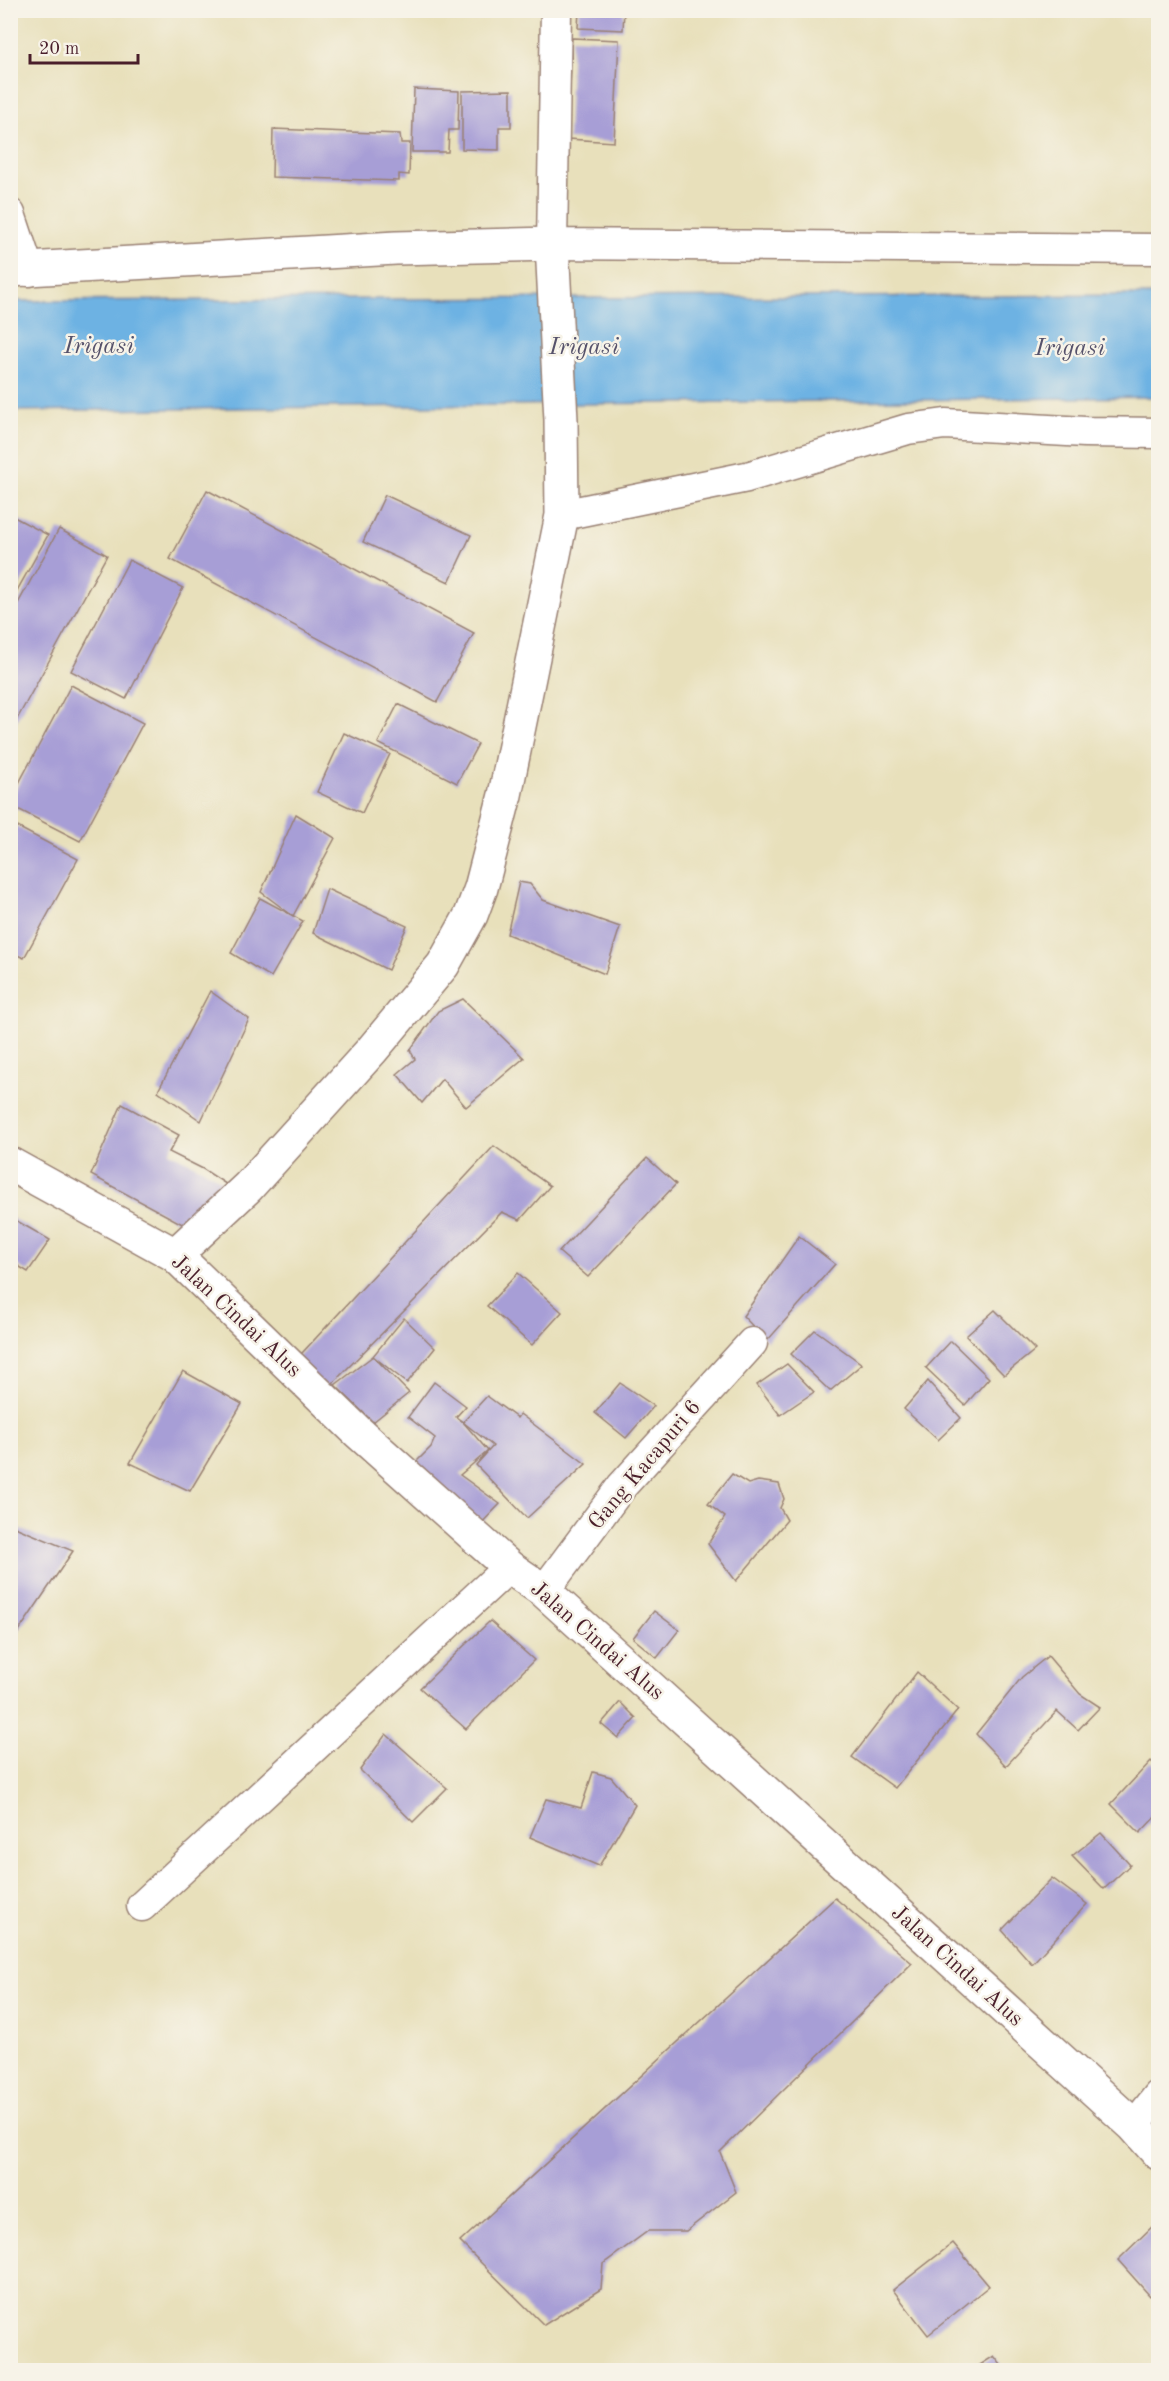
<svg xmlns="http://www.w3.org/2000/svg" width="1169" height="2381" viewBox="0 0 1169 2381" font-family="'Old Standard TT',serif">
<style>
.water{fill:#6db2e3;stroke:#5c6887;stroke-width:1.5}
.building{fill:#a79ed6}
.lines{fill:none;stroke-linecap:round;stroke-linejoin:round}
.minor-casing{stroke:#998073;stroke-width:33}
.tertiary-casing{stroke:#998073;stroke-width:36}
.minor{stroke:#fff;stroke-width:30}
.tertiary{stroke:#fff;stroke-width:33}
.labels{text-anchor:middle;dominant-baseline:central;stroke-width:5;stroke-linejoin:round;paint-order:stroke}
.street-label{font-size:22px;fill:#4a1f2b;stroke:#f7f3e8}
.water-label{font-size:24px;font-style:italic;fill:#56526b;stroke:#f7f3e8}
</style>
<rect width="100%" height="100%" fill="#f7f3e8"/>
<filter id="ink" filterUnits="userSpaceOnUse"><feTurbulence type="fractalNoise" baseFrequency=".0167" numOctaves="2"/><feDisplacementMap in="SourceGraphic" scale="12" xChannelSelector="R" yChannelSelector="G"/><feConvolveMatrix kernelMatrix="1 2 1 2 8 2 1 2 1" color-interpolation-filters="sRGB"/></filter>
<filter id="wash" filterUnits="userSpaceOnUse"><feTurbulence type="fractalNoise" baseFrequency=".008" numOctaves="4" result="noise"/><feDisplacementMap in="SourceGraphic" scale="24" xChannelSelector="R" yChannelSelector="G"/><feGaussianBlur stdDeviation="1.35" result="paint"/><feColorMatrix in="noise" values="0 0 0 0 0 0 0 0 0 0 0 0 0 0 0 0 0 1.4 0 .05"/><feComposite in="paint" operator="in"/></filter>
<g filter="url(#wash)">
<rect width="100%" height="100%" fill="#e8e0bb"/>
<!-- water -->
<path class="water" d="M1158 295V397L11 411 10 301Z"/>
<g id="blocks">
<!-- building -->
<g class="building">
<path d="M579 10H624L623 30 578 28Z"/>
<path d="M572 38 619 40 614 142 568 139Z"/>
<path d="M414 89 459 91 458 130H449L448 152H412Z"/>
<path d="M511 90V127H499V150L462 149V91Z"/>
<path d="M273 129 400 134 401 143H410L409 175 399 174V181L272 177Z"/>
<path d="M207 490 474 633 437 702 170 559Z"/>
<path d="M385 495 471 535 449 582 363 542Z"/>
<path d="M14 517 48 535 10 603V523Z"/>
<path d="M59 529 107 555 10 732V618Z"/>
<path d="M129 560 183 588 126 699 71 671Z"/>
<path d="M71 685 143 723 80 841 10 805V800Z"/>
<path d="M398 704 478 744 457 783 378 743Z"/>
<path d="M344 733 390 754 362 813 317 792Z"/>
<path d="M296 814 335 838 293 916 261 892Z"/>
<path d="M10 823 78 859 24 958 10 952Z"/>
<path d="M519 882 530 884 543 900 620 927 605 974 507 934Z"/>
<path d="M327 889 407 926 388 970 313 933Z"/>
<path d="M260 898 303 921 271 977 231 953Z"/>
<path d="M210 991 249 1019 201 1121 158 1091Z"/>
<path d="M463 999 524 1058 466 1107 442 1079 422 1103 397 1074 415 1059 410 1050 438 1011Z"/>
<path d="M122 1104 179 1135 169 1152 203 1169 232 1188 199 1233 91 1175Z"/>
<path d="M494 1146 550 1186 520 1220 502 1212 325 1391 290 1366Z"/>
<path d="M647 1158 676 1184 588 1277 559 1252Z"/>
<path d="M10 1217 50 1240 28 1272 10 1261Z"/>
<path d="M799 1236 835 1264 767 1341 743 1316Z"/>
<path d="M518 1273 562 1312 532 1345 487 1306Z"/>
<path d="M995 1310 1035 1350 1004 1375 966 1336Z"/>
<path d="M404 1318 435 1348 407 1383 373 1356 409 1393 373 1422 335 1385 373 1356Z"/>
<path d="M815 1330 862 1364 830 1391 791 1354Z"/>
<path d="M951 1341 989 1378 965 1405 926 1368Z"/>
<path d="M787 1364 814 1392 780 1415 757 1385Z"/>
<path d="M183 1371 242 1404 190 1491 130 1463Z"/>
<path d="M928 1381 961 1418 938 1440 904 1409Z"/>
<path d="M434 1382 466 1406 456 1417 463 1422 488 1451 460 1475 500 1504 472 1533 405 1473 431 1447 435 1438 408 1417Z"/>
<path d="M620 1383 654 1406 626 1438 595 1413Z"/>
<path d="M487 1396 517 1418 520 1414 586 1464 527 1518 476 1465 493 1446 463 1422Z"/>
<path d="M732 1474 748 1484 758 1481 779 1484 784 1499 780 1508 787 1520 736 1581 708 1544 725 1517 708 1504Z"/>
<path d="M10 1525 73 1551 10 1644Z"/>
<path d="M654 1611 679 1630 657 1658 633 1638Z"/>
<path d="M490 1621 534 1660 466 1729 420 1688Z"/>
<path d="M1048 1656 1080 1694 1100 1707 1078 1730 1057 1711 1006 1766 976 1734 1022 1677Z"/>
<path d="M917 1672 958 1710 895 1788 852 1757Z"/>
<path d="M620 1702 636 1718 618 1738 601 1724Z"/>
<path d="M386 1734 447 1788 413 1822 360 1770Z"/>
<path d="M1151 1761 1158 1768V1814L1140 1833 1111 1804Z"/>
<path d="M593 1772 611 1777 635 1805 599 1866 530 1837 546 1799 581 1808Z"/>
<path d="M1101 1833 1130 1865 1104 1889 1072 1856Z"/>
<path d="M1052 1878 1087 1904 1032 1964 1002 1930Z"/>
<path d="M835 1898 912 1963 720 2152 736 2192 686 2231H648L603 2264 601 2289 544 2325 460 2242Z"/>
<path d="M1157 2222 1158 2289 1150 2296 1118 2260Z"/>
<path d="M953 2243 989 2286 928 2335 893 2290Z"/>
<path d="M994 2356 1005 2370H972Z"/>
</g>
</g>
</g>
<g filter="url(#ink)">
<use href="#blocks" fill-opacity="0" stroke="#998073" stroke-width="1.5"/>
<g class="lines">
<!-- minor casing -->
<g class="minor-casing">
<g id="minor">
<path d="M556 10 552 244 1158 249"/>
<path d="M10 214 29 271"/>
<path d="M562 515 747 477 908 429 945 424 1085 432 1158 433"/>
<path d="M544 1591 622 1486 752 1343"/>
<path d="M142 1906 509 1567"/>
<path d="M1134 2126 1158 2096"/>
</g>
</g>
<!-- tertiary casing -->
<g class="tertiary-casing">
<g id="tertiary">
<path d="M10 270 396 248 552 244 561 420 562 515 505 795 481 888 471 915 443 965 372 1050 248 1187 175 1255"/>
<path d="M10 1164 175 1255 358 1432 509 1567 544 1591 1134 2126 1158 2153"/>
</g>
</g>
<!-- minor -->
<use href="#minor" class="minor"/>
<!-- tertiary -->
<use href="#tertiary" class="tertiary"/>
</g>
</g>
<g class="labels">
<!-- street labels -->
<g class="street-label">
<text transform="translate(236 1316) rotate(43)">Jalan Cindai Alus</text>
<text transform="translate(645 1465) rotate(-50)">Gang Kacapuri 6</text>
<text transform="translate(597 1641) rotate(41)">Jalan Cindai Alus</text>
<text transform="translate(957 1966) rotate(42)">Jalan Cindai Alus</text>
</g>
<!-- water labels -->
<g class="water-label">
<text x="99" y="347">Irigasi</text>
<text x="584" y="348">Irigasi</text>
<text x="1070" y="349">Irigasi</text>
</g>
</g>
<!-- margin -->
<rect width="1169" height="2381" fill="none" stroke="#f7f3e8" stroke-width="36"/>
<!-- scale -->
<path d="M30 54v9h108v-9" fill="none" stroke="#4a1f2b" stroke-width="3"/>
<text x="39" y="54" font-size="18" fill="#4a1f2b" stroke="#f7f3e8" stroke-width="4.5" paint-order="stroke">20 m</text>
</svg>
